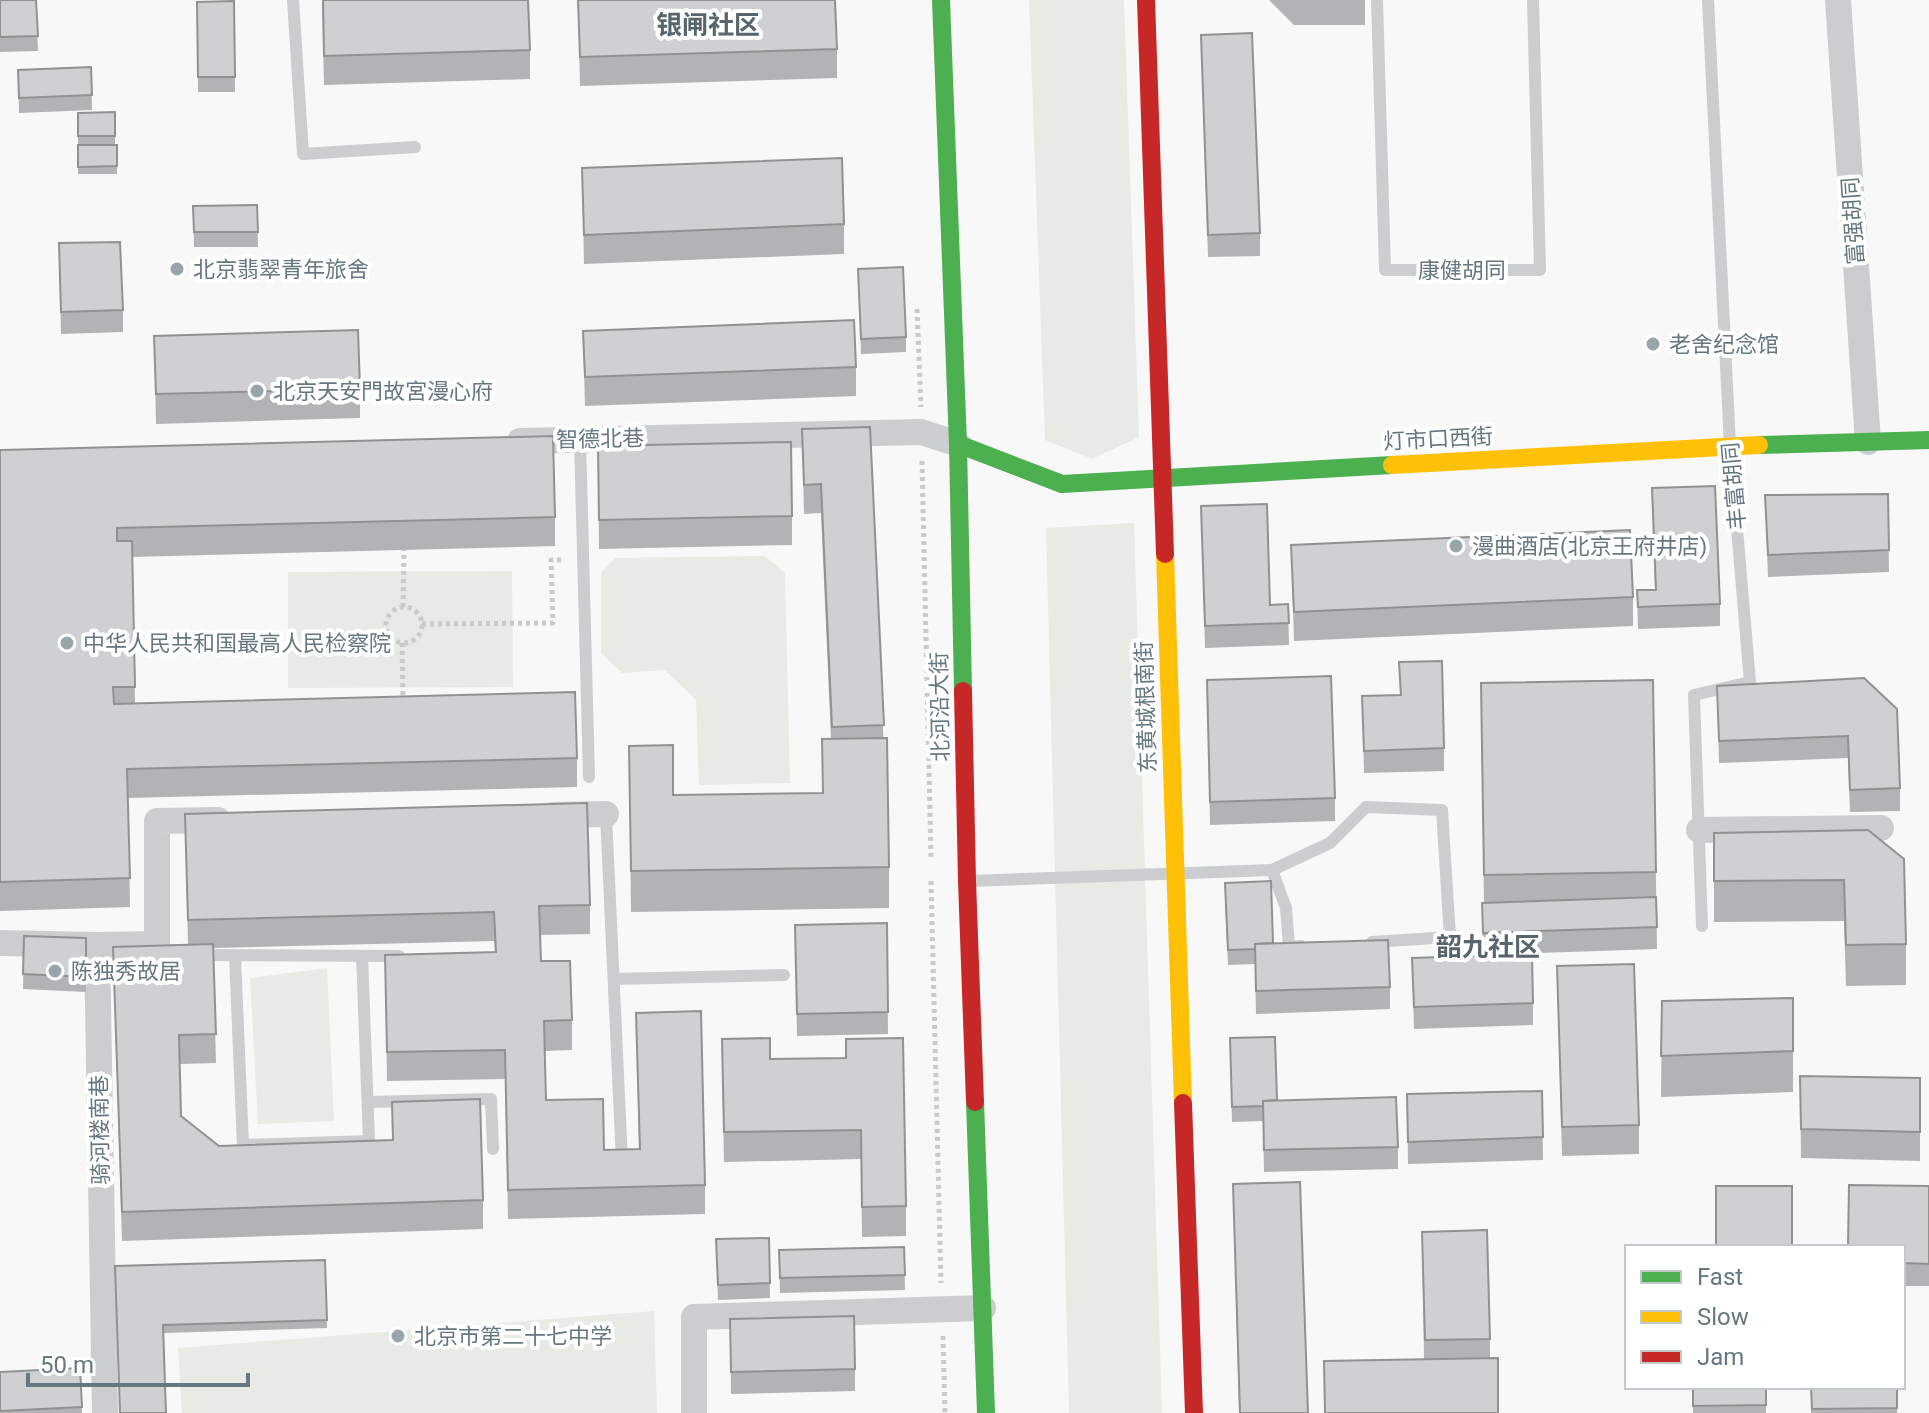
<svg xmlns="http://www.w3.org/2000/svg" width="1929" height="1413" viewBox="0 0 1929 1413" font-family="Roboto,'Noto Sans SC',sans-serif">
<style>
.green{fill:#e8eae5}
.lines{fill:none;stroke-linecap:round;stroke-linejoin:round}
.path{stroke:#c9cacb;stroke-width:5;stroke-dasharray:4 4;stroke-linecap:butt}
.lane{stroke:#cbcdce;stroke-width:12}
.street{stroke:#cbcdce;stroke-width:26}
.fast{stroke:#4caf50;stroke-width:18}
.slow{stroke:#ffc107;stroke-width:18}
.jam{stroke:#c62828;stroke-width:18}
.wall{fill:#b1b3b4}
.building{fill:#ced0d1;stroke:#909292;stroke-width:2}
.poi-dot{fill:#98a5ab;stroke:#fff;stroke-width:3}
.labels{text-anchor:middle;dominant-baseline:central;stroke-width:8;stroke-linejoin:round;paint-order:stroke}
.street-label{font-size:22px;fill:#657882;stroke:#fff}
.poi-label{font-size:22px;fill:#657882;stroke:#fff;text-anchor:start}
.quarter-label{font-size:26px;font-weight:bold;fill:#57666d;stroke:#fff}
</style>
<rect width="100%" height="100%" fill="#f8f8f8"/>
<!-- green -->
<g class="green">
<path d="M1029 0H1124L1139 437 1092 459 1045 440Z"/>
<path d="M1134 523 1162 1413H1069L1046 528Z"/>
<path d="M765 556 785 573 790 783 699 785 696 700 665 670 622 673 601 653V573L615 558Z"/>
<path d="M512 571 513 687 288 688V572Z"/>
<path d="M327 968 334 1121 258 1124 250 978Z"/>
<path d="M654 1311 657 1413H182L178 1348Z"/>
</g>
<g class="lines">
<!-- path -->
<g class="path">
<path d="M917 309 921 407"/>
<path d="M922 461 931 859"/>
<path d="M403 607 404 550"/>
<circle cx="404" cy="625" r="18"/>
<path d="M422 624 553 623 551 560H564"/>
<path d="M402 643 403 702"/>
<path d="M931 881 941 1283"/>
<path d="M943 1336 945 1413"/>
</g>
<!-- lane -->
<g class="lane">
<path d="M293 0 303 154 415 147"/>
<path d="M1377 0 1385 270H1540L1533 0"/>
<path d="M580 440 589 777"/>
<path d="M606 814 622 1162"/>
<path d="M1272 870 1330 843 1366 807 1442 810 1450 937 1372 942"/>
<path d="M970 881 1272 870 1286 908 1289 947 1301 946"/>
<path d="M1702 926 1694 695 1750 682 1730 446 1708 0"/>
<path d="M198 955 399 956"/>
<path d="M235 956 243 1145 369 1141 362 956"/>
<path d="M614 979 784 975"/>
<path d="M368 1102 491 1099 493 1149"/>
</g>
<!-- street -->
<g class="street">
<path d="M1838 0 1868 442"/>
<path d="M520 441 921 432 958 444"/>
<path d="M553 815 606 814"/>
<path d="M1699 830 1881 828"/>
<path d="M0 943 97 945 105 1413"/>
<path d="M97 945 157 944V821L218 820"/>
<path d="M694 1413V1317L983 1308"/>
</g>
<!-- fast -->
<g class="fast">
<path d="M941 0 958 444 963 691"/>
<path d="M958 444 1062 484 1392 465"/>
<path d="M1759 445 1929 440"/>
<path d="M975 1102 986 1413"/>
</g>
<!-- slow -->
<g class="slow">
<path d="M1392 465 1759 445"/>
<path d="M1165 554 1183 1103"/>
</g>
<!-- jam -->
<g class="jam">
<path d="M1146 0 1165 554"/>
<path d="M963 691 967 881 975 1102"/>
<path d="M1183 1103 1194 1413"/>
</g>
</g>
<!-- wall -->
<g class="wall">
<path d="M0 0H36L38 51 0 52Z"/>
<path d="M322 0 530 50V79L324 85Z"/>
<path d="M578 0 837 49V78L580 86Z"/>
<path d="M1269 0H1365V25H1294Z"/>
<path d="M234 1 235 92H198L197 2Z"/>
<path d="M1201 35 1260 233V256L1208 257Z"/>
<path d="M91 67 92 110 19 113 18 70Z"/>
<path d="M115 112V144H78V113Z"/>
<rect x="78" y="145" width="39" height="29"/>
<path d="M582 168 844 224V254L584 264Z"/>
<path d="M257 205 258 247H194L193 206Z"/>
<path d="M59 243 123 310V332L61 334Z"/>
<path d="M858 269 906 337V352L861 354Z"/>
<path d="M583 331 856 367V396L585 406Z"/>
<path d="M154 336 360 389V418L156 424Z"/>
<path d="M870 427 889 867V908L631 912 629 746 673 795 822 793V739H831L821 513 804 514 802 429Z"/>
<path d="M598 446 792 516V545L599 549Z"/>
<path d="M0 450 555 517V546L132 557 135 703 577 758V787L128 798 130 907 0 911Z"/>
<path d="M1652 488 1720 604V626L1638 629 1637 590H1655Z"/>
<path d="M1888 494 1889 572 1768 577 1765 495Z"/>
<path d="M1201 506 1270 605 1288 604 1289 645 1205 648Z"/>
<path d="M1291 545 1633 597V626L1294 641Z"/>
<path d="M1399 662 1444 748V771L1364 773 1362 696 1400 695Z"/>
<path d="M1864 678 1900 788V811L1850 812 1848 758 1719 763 1717 686Z"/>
<path d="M1207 680 1335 798V821L1210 825Z"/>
<path d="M1653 680 1657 949 1483 955 1482 903H1484L1481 712Z"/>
<path d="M185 814 590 905V934L540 935 541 961 572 1020V1050L545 1051 546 1100 604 1150 639 1149 636 1013 705 1185V1214L508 1219 505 1079 387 1081 385 955 495 952 494 941 213 948 216 1063 180 1064 181 1116 219 1146 392 1140V1102L483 1200V1229L122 1241 113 947 188 944Z"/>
<path d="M1868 830 1906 944V985L1846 986 1844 921 1714 922V833Z"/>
<path d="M1225 898 1273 943 1390 987V1009L1256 1014 1255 964 1228 965Z"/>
<path d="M887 923 888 1034 797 1036 795 925Z"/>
<path d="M24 936 86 938V992L23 989Z"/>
<path d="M1412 958 1533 1003V1025L1414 1029Z"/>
<path d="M1557 966 1639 1125V1154L1562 1156Z"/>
<path d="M1793 998V1092L1661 1097 1662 1001Z"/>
<path d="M1230 1038 1277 1100 1398 1147V1169L1264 1172 1263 1121 1232 1122Z"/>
<path d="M846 1058 906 1206V1236L862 1237 861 1159 724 1162 722 1069 770 1059Z"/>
<path d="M1800 1076 1920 1078V1161L1801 1158Z"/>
<path d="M1542 1091 1543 1160 1408 1164 1407 1094Z"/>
<path d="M1233 1184 1308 1413H1239Z"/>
<path d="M1929 1186V1286H1903V1247Z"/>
<path d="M1422 1232 1490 1339V1358L1424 1359Z"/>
<path d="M769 1238 770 1298 718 1300 716 1239Z"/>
<path d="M904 1247 905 1290 780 1293 779 1250Z"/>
<path d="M325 1260 327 1328 164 1333 115 1266Z"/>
<path d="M730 1319 855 1369V1391L731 1394Z"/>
<path d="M80 1368 82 1413H0V1372Z"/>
<path d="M1692 1387H1766V1413H1693Z"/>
<rect x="1811" y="1387" width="86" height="26"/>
</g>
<!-- building -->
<g class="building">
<path d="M0 0H36L38 36 0 37Z"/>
<path d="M323 0H528L530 50 324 56Z"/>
<path d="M578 0H835L837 49 580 57Z"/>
<path d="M234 1 235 77H198L197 2Z"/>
<path d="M1252 33 1260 233 1208 235 1201 35Z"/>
<path d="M91 67 92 95 19 98 18 70Z"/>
<path d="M115 112V136H78V113Z"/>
<path d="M78 145H117V166L78 167Z"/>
<path d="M842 158 844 224 584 235 582 168Z"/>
<path d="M257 205 258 232H194L193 206Z"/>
<path d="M120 242 123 310 61 312 59 243Z"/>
<path d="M903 267 906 337 861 339 858 269Z"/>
<path d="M854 320 856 367 585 377 583 331Z"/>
<path d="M358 330 360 389 156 394 154 336Z"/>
<path d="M870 427 884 725 832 727 821 484 804 485 802 429Z"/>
<path d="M553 436 555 517 117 528V541H132L135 687H113L114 704 575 692 577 758 127 769 130 878 0 882V450Z"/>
<path d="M791 442 792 516 599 520 598 446Z"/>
<path d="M1715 486 1720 604 1638 607 1637 590H1656L1652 488Z"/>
<path d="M1888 494 1889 550 1768 555 1765 495Z"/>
<path d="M1267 504 1270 605 1288 604 1289 623 1205 626 1201 506Z"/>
<path d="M1630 530 1633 597 1294 612 1291 545Z"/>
<path d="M1442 661 1444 748 1364 751 1362 696 1401 695 1399 662Z"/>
<path d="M1331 676 1335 798 1210 802 1207 680Z"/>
<path d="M1864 678 1897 709 1900 788 1850 790 1848 736 1719 741 1717 686Z"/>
<path d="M1653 680 1656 872 1484 875 1481 683Z"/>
<path d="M887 738 889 867 631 871 629 746 673 745V795L823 793 822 739Z"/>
<path d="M587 803 590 905 539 906 541 961H570L572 1020 544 1021 546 1100 603 1099 604 1150 640 1149 636 1013 701 1011 705 1185 508 1190 505 1050 387 1052 385 955 496 952 494 912 188 920 185 814Z"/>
<path d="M1868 830 1904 859 1906 944 1846 945 1844 880 1714 881V833Z"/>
<path d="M1271 881 1273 943 1255 944V949L1228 950 1225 883Z"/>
<path d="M1656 897 1657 927 1483 933 1482 903Z"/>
<path d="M887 923 888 1012 797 1014 795 925Z"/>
<path d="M24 936 86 938V977L23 974Z"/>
<path d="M1388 940 1390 987 1256 991 1255 944Z"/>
<path d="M213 944 216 1034 179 1035 181 1116 219 1146 393 1140 392 1102 480 1099 483 1200 122 1212 113 947Z"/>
<path d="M1532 954 1533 1003 1414 1007 1412 958Z"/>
<path d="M1634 964 1639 1125 1562 1127 1557 966Z"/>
<path d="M1793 998V1051L1661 1056 1662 1001Z"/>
<path d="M1275 1037 1277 1100 1263 1101V1106L1232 1107 1230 1038Z"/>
<path d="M770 1038V1059L846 1058V1039L903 1038 906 1206 862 1207 861 1130 724 1132 722 1039Z"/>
<path d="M1800 1076 1920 1078V1132L1801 1129Z"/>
<path d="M1542 1091 1543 1137 1408 1142 1407 1094Z"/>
<path d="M1396 1097 1398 1147 1264 1150 1263 1101Z"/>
<path d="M1300 1182 1308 1413H1240L1233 1184Z"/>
<path d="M1849 1185 1929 1186V1264L1903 1263V1247H1848Z"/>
<rect x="1716" y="1186" width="76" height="61"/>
<path d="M1487 1230 1490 1339 1425 1340 1422 1232Z"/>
<path d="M769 1238 770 1283 718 1285 716 1239Z"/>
<path d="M904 1247 905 1275 780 1278 779 1250Z"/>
<path d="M325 1260 327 1320 163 1325 166 1413H120L115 1266Z"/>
<path d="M854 1316 855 1369 731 1372 730 1319Z"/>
<path d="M1498 1358V1413H1325L1324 1361Z"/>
<path d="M80 1368 82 1407 0 1411V1372Z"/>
<path d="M1693 1387H1766V1405L1693 1406Z"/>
<path d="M1811 1387H1897V1408L1812 1409Z"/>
</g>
<!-- markers -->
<g class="poi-dot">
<circle cx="177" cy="269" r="8"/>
<circle cx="1653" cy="344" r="8"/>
<circle cx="257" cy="391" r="8"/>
<circle cx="1456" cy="546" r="8"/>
<circle cx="67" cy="643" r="8"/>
<circle cx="55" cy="971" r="8"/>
<circle cx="398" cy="1336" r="8"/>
</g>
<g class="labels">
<!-- street labels -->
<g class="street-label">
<text transform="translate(1853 221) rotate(-94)">富强胡同</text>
<text x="1462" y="270">康健胡同</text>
<text transform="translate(600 439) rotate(-1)">智德北巷</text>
<text transform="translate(1438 439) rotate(-3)">灯市口西街</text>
<text transform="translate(1734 486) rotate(-95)">丰富胡同</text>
<text transform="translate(940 707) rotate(-91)">北河沿大街</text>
<text transform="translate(1146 707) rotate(-92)">东黄城根南街</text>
<text transform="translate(100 1130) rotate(-91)">骑河楼南巷</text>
</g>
<!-- poi labels -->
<g class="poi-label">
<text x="193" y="269">北京翡翠青年旅舍</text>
<text x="1669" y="344">老舍纪念馆</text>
<text x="273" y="391">北京天安門故宮漫心府</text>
<text x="1472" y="546">漫曲酒店(北京王府井店)</text>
<text x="83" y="643">中华人民共和国最高人民检察院</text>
<text x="71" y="971">陈独秀故居</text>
<text x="414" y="1336">北京市第二十七中学</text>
</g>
<!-- quarter labels -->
<g class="quarter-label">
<text x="708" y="25">银闸社区</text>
<text x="1488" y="947">韶九社区</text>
</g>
</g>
<!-- legend -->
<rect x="1625" y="1245" width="280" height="144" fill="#ffffff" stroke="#c1c9cd" stroke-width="2"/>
<rect x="1641" y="1271" width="40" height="12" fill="#4caf50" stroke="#c1c9cd" stroke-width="2"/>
<text x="1697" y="1285" font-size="24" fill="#657882">Fast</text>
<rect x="1641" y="1311" width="40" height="12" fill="#ffc107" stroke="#c1c9cd" stroke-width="2"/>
<text x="1697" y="1325" font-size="24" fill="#657882">Slow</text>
<rect x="1641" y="1351" width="40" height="12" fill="#c62828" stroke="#c1c9cd" stroke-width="2"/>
<text x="1697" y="1365" font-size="24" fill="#657882">Jam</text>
<!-- scale -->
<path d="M28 1373v12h220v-12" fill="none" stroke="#657882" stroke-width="4"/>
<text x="40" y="1373" font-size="24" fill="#657882" stroke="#ffffff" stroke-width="6" paint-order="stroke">50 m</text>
</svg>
